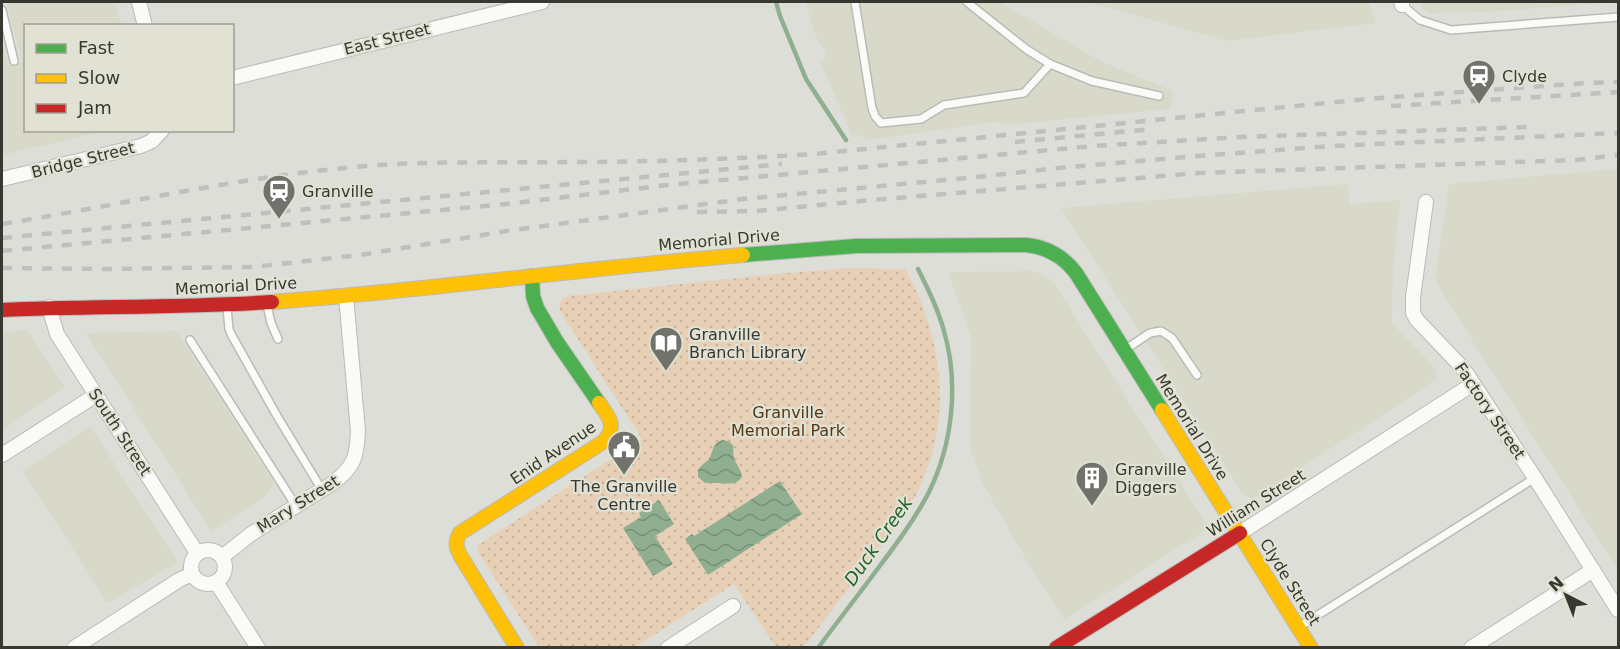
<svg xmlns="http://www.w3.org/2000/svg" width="1620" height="649" viewBox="0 0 1620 649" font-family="'DejaVu Sans',sans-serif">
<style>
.built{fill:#d9d9ca}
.park{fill:url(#park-dots)}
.water{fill:url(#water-waves)}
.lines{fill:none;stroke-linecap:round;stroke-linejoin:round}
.stream{stroke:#90af90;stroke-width:4.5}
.lane-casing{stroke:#bbbbb6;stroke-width:10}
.street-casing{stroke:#bbbbb6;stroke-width:16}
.fast-casing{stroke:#bbbbb6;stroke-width:16}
.slow-casing{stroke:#bbbbb6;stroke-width:16}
.jam-casing{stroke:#bbbbb6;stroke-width:16}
.lane{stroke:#fafaf9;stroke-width:7}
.street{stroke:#fafaf9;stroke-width:14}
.fast{stroke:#4caf50;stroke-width:14}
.slow{stroke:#ffc107;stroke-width:14}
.jam{stroke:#c62828;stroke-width:14}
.rail{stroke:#bfbfbe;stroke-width:4.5;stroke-dasharray:10 10;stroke-linecap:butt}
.labels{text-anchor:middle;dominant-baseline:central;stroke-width:4.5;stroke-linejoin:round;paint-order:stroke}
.street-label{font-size:16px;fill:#383832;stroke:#e2e2d4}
.poi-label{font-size:16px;fill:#383832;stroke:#e2e2d4;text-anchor:start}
.park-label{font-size:16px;fill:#563715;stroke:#e2e2d4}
.water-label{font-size:18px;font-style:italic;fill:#22632c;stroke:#e2e2d4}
</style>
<defs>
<pattern id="park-dots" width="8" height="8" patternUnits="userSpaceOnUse" patternTransform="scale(1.5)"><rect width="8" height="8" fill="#e7d0b6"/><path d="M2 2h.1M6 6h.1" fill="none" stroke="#c7b39d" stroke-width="1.8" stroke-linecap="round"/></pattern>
<pattern id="water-waves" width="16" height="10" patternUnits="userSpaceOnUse" patternTransform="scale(1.5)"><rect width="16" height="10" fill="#90af90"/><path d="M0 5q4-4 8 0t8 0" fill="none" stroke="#778f76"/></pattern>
</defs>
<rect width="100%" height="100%" fill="#deded8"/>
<!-- built -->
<g class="built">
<path d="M7 2H115L121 25 26 26V130L105 131 2 155V41L8 65 22 63Z"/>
<path d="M806 2H1000L1102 62 1173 91 1170 109 1008 125 995 122 869 140 859 135 852 136 821 63 825 59 826 51 818 42 812 26Z"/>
<path d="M1088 2H1370L1375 23 1227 41Z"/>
<path d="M1421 2H1618L1486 12 1430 13 1422 9Z"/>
<path d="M1618 169V570L1480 353 1435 280 1449 184Z"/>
<path d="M1348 184 1350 204 1400 200 1393 271 1392 323 1435 368 1437 379 1260 495 1252 498 1245 496 1241 491 1061 208Z"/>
<path d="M1029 271 1039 273 1048 277 1055 285 1209 528 1064 620 1024 556 984 486 970 449 971 338 948 272Z"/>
<path d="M27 330 65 387 2 430V332Z"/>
<path d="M177 331 274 483 266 496 211 531 86 333Z"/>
<path d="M90 426 178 562 108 603 22 471Z"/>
</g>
<!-- park -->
<path class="park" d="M847 268 905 269C940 331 952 407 925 475 919 491 910 505 901 520L804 647H776L734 584 635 647H539L478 552V545L642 439 560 311C559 303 560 299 567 296L776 274Z"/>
<!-- water -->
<g class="water">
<path d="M723 440C737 443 732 448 734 458 736 466 750 478 734 483 732 484 709 483 705 483L698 477V470C701 465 705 463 709 459 714 450 712 443 723 440Z"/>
<path d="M780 481 802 514 708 575 685 539 692 534 694 536Z"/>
<path d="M659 500 674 524 655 536 673 564 653 576 623 528 641 517 639 513Z"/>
</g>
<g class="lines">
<!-- stream -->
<g class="stream">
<path d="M776 2 780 16 806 79 846 140"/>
<path d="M818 648C838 621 859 594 879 567 897 543 915 519 929 492 953 443 959 383 944 331 938 309 928 289 918 269"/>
</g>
<!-- lane casing -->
<g class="lane-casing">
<g id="lane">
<path d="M855 2 872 108 875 116 881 123 921 119 944 105 1024 93 1050 64 1026 49 967 2"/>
<path d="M1402 5 1420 20 1451 30 1618 17"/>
<path d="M2 10 14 61"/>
<path d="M1050 64 1092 81 1159 96"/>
<path d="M267 305 271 323 278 339"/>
<path d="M227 308 229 329 231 334 277 416 322 490"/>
<path d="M190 340 296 506"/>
<path d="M1126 349 1150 333 1161 331 1172 338 1197 375"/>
<path d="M1299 627 1535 478"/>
</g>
</g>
<!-- street casing -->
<g class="street-casing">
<g id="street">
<path d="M139 2 145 26"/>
<path d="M1401 2 1402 5"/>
<path d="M232 78 542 2"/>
<path d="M2 179 141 146 152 141 162 130"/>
<path d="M1426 202 1413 297V313L1417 320 1457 362 1467 374 1535 478 1618 610"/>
<path d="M49 307 57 334 197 553"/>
<path d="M2 455 96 395"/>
<path d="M1240 533 1473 384"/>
<circle cx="208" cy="567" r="17"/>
<path d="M222 557 251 534 333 483C354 467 357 457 358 431L346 296"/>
<path d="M216 582 258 648"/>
<path d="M74 648 179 580 192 574"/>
<path d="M668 648 733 606"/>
<path d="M1471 648 1593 570"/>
</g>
</g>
<!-- fast casing -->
<g class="fast-casing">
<g id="fast">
<path d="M743 255 856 246 1026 245C1047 247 1063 256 1076 273L1162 410"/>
<path d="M532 276 533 296 537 308 557 342 599 403"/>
</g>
</g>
<!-- slow casing -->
<g class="slow-casing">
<g id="slow">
<path d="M272 302C430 290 586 268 743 255"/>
<path d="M1162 410 1311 648"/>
<path d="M517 648 460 555C456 547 455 541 460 533L603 442C618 427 609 417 599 403"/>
</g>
</g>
<!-- jam casing -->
<g class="jam-casing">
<g id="jam">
<path d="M2 310C92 306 183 308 272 302"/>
<path d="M1056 648 1240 533"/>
</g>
</g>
<!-- lane -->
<use href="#lane" class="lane"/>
<!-- street -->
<use href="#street" class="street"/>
<!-- fast -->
<use href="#fast" class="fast"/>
<!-- slow -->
<use href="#slow" class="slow"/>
<!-- jam -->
<use href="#jam" class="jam"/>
<!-- rail -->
<g class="rail">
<path d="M1391 106 1618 92"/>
<path d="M1015 142 1152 129"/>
<path d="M697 212 756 211 872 200 1199 173 1576 160 1618 155"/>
<path d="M2 224C127 204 251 174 379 165 442 161 506 163 569 162 651 162 733 159 815 154L1366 99 1586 83 1618 82"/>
<path d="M2 238 782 164"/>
<path d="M2 251 506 204 668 185 1094 146 1241 137 1529 127"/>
<path d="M2 268 105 269 253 267 360 255 507 231 743 199 977 177 1058 168 1198 156 1332 146 1618 133"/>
</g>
</g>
<!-- icons -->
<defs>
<g id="station-pin" transform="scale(1.725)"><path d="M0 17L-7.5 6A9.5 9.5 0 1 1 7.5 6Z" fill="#72726c" stroke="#e2e2d4"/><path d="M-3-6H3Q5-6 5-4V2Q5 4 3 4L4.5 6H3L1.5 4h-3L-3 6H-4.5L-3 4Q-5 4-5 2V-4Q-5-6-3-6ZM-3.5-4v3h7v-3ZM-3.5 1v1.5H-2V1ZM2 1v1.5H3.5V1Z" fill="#fff"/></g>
<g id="library-pin" transform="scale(1.725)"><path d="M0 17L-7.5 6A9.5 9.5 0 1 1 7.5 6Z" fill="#72726c" stroke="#e2e2d4"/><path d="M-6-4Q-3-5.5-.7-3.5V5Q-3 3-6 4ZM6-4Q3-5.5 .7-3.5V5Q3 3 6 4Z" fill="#fff"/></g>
<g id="civic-pin" transform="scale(1.725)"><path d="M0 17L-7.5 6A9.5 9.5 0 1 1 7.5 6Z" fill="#72726c" stroke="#e2e2d4"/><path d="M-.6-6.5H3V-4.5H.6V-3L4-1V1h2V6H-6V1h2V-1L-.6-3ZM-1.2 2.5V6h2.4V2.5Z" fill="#fff"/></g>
<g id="building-pin" transform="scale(1.725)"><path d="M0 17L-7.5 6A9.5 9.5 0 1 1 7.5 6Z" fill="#72726c" stroke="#e2e2d4"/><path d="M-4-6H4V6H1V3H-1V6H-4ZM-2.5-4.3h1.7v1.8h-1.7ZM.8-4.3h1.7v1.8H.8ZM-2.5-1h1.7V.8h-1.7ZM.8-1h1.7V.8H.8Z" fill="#fff"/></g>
</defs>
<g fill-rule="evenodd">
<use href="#station-pin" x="1479" y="76"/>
<use href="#station-pin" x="279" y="191"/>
<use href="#library-pin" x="666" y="343"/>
<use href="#civic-pin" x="624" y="447"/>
<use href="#building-pin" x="1092" y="478"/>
</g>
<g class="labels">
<!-- street labels -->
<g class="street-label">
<text transform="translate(387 39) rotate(-14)">East Street</text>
<text transform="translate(83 160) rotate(-14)">Bridge Street</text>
<text transform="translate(719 240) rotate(-5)">Memorial Drive</text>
<text transform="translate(236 286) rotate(-3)">Memorial Drive</text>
<text transform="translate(1490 411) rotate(56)">Factory Street</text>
<text transform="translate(1192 427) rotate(58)">Memorial Drive</text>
<text transform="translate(120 432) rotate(57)">South Street</text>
<text transform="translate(553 453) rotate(-34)">Enid Avenue</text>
<text transform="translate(1256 503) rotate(-32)">William Street</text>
<text transform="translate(298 504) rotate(-32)">Mary Street</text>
<text transform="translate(1290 582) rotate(58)">Clyde Street</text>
</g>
<!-- poi labels -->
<g class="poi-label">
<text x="1502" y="76">Clyde</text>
<text x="302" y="191">Granville</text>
<text x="689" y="334">Granville<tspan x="689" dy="18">Branch Library</tspan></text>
<text x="1115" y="469">Granville<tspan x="1115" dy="18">Diggers</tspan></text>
<text x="624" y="486" text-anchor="middle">The Granville<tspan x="624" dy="18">Centre</tspan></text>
</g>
<!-- park labels -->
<g class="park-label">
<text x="788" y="412">Granville<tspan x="788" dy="18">Memorial Park</tspan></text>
</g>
<!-- water labels -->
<g class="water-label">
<text transform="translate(878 541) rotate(-55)">Duck Creek</text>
</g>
</g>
<!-- border -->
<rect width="1620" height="649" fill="none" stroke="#383832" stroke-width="6"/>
<!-- legend -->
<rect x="24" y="24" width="210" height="108" fill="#e2e2d4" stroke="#9e9e93" stroke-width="1.5"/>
<rect x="36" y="44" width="30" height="9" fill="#4caf50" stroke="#9e9e93" stroke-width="1.5"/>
<text x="78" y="54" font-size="18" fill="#383832">Fast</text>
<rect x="36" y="74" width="30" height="9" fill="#ffc107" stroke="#9e9e93" stroke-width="1.5"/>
<text x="78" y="84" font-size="18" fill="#383832">Slow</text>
<rect x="36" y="104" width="30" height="9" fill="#c62828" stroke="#9e9e93" stroke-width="1.5"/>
<text x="78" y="114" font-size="18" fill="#383832">Jam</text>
<!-- north arrow -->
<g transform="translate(1566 595) rotate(318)" stroke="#e2e2d4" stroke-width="4.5" paint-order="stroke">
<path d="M0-4.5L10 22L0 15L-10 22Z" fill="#383832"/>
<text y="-9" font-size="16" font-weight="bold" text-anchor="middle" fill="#383832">N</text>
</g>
</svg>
